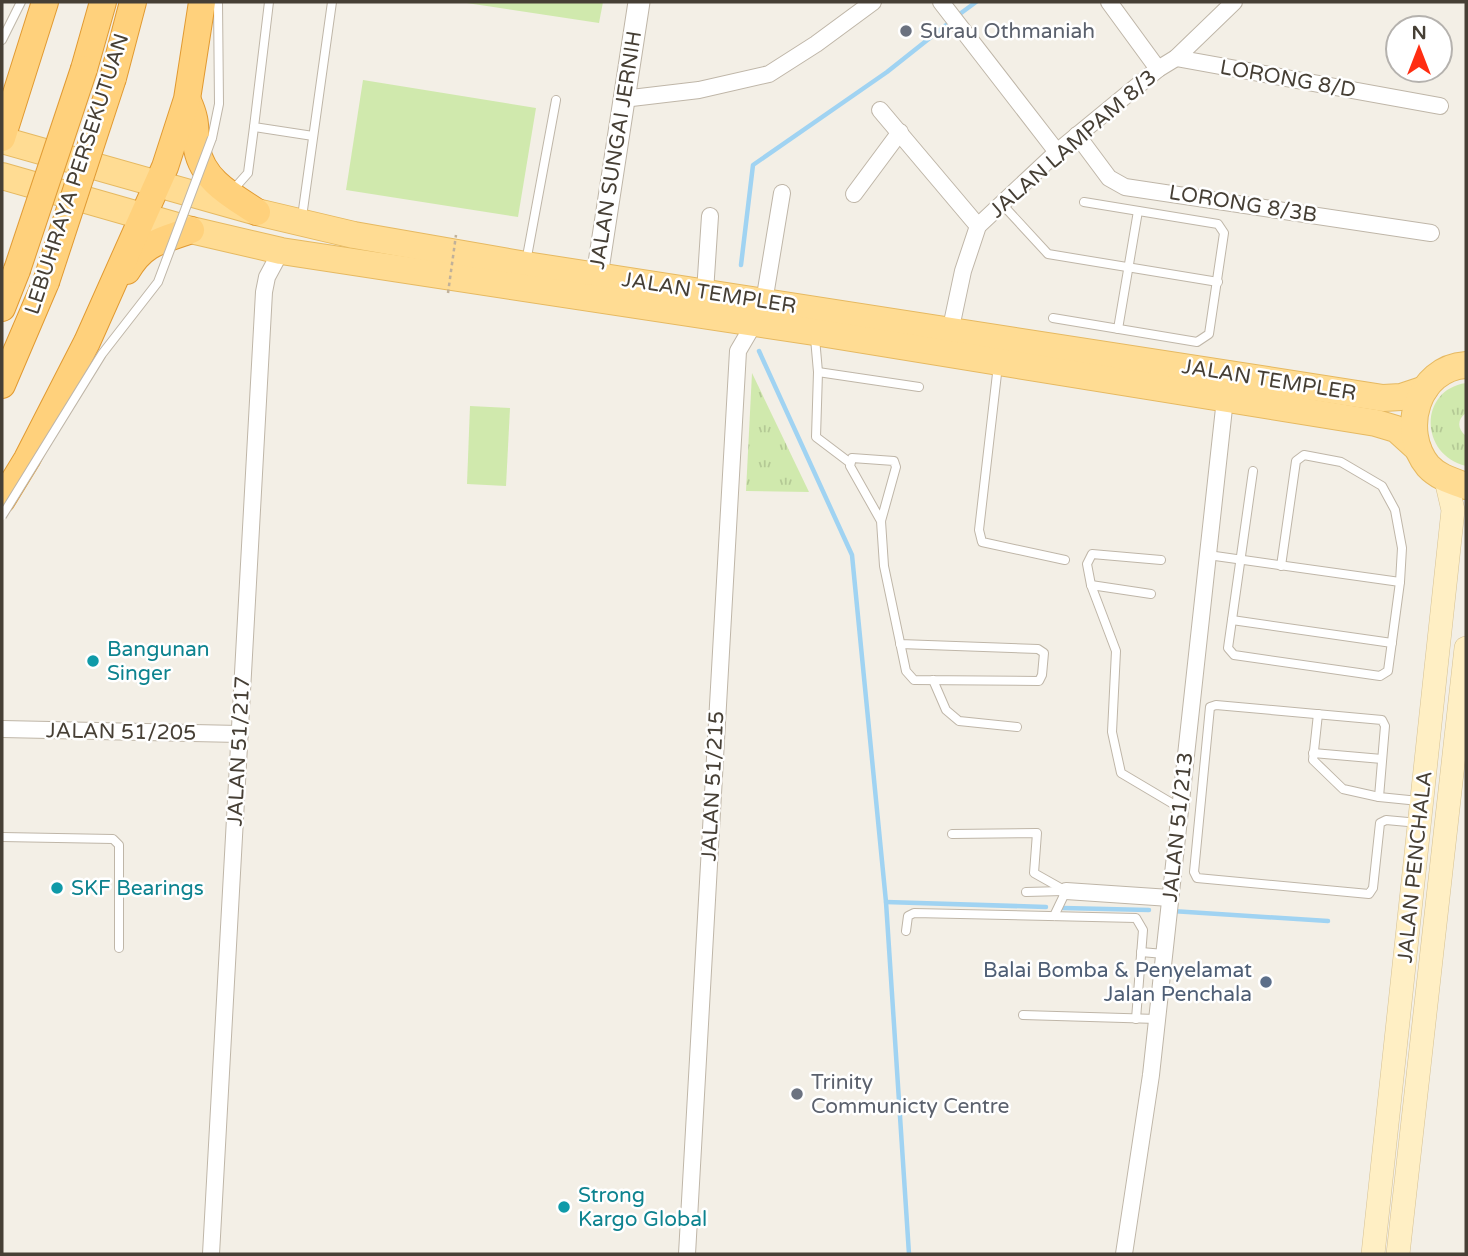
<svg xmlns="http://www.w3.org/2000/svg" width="1468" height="1256" viewBox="0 0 1468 1256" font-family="'Varela Round',sans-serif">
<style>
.grass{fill:url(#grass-tufts)}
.pitch{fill:#d0e9ad}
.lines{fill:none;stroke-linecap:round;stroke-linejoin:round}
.stream{stroke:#a0d3f2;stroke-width:4.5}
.service-casing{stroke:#bfb6a8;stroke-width:10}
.minor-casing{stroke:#bfb6a8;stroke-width:18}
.tertiary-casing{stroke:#bfb6a8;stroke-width:23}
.secondary-casing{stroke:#d5c194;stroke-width:24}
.primary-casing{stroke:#e6b961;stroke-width:28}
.trunk-casing{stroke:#e19a32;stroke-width:28}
.service{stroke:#fff;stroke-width:8}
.minor{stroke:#fff;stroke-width:16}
.tertiary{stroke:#fff;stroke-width:21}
.secondary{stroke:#ffefc4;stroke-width:23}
.primary{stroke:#ffdc93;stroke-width:26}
.trunk{stroke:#ffd17c;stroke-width:26}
.service-bridge-casing{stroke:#bfb6a8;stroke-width:10;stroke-linecap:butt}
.trunk-bridge-casing{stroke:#e19a32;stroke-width:28;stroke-linecap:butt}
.path-bridge{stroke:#c1b199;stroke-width:2.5;stroke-dasharray:3.5 3.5;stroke-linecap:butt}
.service-bridge{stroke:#fff;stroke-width:8}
.trunk-bridge{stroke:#ffd17c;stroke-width:26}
.worship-dot{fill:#6b7280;stroke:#fff;stroke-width:2.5}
.culture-dot{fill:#0f9aa8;stroke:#fff;stroke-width:2.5}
.service-dot{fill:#5c6f8a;stroke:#fff;stroke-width:2.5}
.labels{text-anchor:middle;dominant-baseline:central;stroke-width:5;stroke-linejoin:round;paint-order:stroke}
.worship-label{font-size:21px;fill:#5b616d;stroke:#fff;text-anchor:start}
.street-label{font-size:21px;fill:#463f35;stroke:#fff}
.culture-label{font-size:21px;fill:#0d838f;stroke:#fff;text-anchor:start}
.service-label{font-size:21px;fill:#4e5e75;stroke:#fff;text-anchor:end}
</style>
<defs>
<pattern id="grass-tufts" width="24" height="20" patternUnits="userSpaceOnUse" patternTransform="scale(1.75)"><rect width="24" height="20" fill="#d0e9ad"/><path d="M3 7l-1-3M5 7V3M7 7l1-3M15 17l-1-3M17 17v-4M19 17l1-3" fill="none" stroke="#b4c995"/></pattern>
</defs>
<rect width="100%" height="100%" fill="#f3efe6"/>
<!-- grass -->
<g class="grass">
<path d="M752 373 809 492 746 491Z"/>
<path d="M1466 383V413C1457 419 1457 429 1466 436V466C1420 455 1418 390 1466 383Z"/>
</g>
<!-- pitch -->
<g class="pitch">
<path d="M460 2H603L599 23Z"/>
<path d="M363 80 536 108 518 217 346 190Z"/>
<path d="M470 406 510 408 506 486 467 484Z"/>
</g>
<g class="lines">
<!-- stream -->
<g class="stream">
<path d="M957 16 976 2"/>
<path d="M741 265 753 165 887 72 950 22"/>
<path d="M759 351 852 555 886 902 909 1254"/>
<path d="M886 902 1046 907"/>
<path d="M1063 908 1149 910"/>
<path d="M1172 911 1328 921"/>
</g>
<!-- service casing -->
<g class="service-casing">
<g id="service">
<path d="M269 2 254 127 313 136"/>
<path d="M2 40 21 2"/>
<path d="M212 138 219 104 218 2"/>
<path d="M232 191 248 173 254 127"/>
<path d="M1001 203 1048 254 1218 282"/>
<path d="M302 217 332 2"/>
<path d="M526 262 556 100"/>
<path d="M1053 318 1197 342 1209 334 1224 233 1218 224 1084 202"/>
<path d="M1118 329 1138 211"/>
<path d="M815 338 818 372 816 437 849 462"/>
<path d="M998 365 979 530 982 542 1065 560"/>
<path d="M818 372 919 387"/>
<path d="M1253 471 1228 648 1234 655 1380 676 1388 671 1400 582 1402 548 1395 510 1382 486 1341 462 1304 455 1296 461 1281 566"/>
<path d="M881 521 850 466 852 458 894 461 896 467 881 521 884 566 906 671 914 680 1039 681 1042 675 1044 653 1038 649 900 644"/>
<path d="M1208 555 1400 582"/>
<path d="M1161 560 1092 554 1087 564 1091 585 1116 651 1112 732 1121 773 1180 808"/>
<path d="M1091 585 1151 594"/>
<path d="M1232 620 1392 643"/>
<path d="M933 680 946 710 959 721 1017 727"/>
<path d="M1318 714 1313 760 1343 789 1379 797"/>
<path d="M1313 753 1382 759"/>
<path d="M1419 823 1386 820 1380 823 1373 888 1369 894 1197 878 1194 872 1210 707 1216 705 1382 720 1385 726 1379 797 1419 801"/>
<path d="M952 834 1037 833 1034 873 1066 891"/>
<path d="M2 837 113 839 119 845V948"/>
<path d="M1026 892 1063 891"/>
<path d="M1054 916 1066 891"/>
<path d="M906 931 908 916 914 913 1136 918 1143 930 1136 1019"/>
<path d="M1141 952 1164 954"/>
<path d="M1023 1015 1157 1019"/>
</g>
</g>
<!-- minor casing -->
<g class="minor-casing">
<g id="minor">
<path d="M941 2 1057 152"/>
<path d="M1109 2 1158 69"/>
<path d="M1176 58 1440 106"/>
<path d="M623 99 699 90 769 74 816 44 873 2"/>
<path d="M880 110 978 226"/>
<path d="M1077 135 1109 178 1125 187 1431 233"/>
<path d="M854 194 900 132"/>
<path d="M705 292 710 216"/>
<path d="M764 302 782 193"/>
<path d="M949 337 963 271 978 226 1057 152 1158 69 1176 58 1234 2"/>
<path d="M2 729 240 734"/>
<path d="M1066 891 1170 898"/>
<path d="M211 1254 264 292 267 277 281 251"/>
<path d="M687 1254 738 351 755 322"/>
<path d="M1124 1254 1151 1075 1225 399"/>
</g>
</g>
<!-- tertiary casing -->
<g class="tertiary-casing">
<path id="tertiary" d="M595 289 639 2"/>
</g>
<!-- secondary casing -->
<g class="secondary-casing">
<g id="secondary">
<path d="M1373 1254 1453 510 1446 480"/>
<path d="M1398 1254 1466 648"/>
</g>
</g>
<!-- primary casing -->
<g class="primary-casing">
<g id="primary">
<path d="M2 140 257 212 354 235 526 265 1383 398 1401 397 1425 389"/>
<path d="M2 176 191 230 281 251 814 332 1376 423 1396 429 1418 449"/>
<path d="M1466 365C1417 368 1399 431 1428 466 1438 477 1452 481 1466 486"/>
</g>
</g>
<!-- trunk casing -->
<g class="trunk-casing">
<g id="trunk">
<path d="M84 69 103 2"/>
<path d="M113 78 133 2"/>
<path d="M188 101C198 123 194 128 197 149 203 181 233 196 257 212"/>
<path d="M2 138 45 2"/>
<path d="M127 271C144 242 161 241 191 230"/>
<path d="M2 308 17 270"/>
<path d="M2 385 46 282"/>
<path d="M2 500 27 459 87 342 165 167 187 99 202 2"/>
</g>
</g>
<!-- service -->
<use href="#service" class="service"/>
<!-- minor -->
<use href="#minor" class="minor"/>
<!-- tertiary -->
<use href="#tertiary" class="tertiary"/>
<!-- secondary -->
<use href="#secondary" class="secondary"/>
<!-- primary -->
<use href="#primary" class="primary"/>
<!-- trunk -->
<use href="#trunk" class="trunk"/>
<!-- service-bridge casing -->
<g class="service-bridge-casing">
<path id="service-bridge" d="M2 516 102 354 158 282 212 138"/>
</g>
<!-- trunk-bridge casing -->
<g class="trunk-bridge-casing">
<g id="trunk-bridge">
<path d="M17 270 84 69"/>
<path d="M46 282 113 78"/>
</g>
</g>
<!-- path-bridge -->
<path class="path-bridge" d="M448 293 456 235"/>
<!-- service-bridge -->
<use href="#service-bridge" class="service-bridge"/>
<!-- trunk-bridge -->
<use href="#trunk-bridge" class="trunk-bridge"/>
</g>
<!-- markers -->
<g class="worship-dot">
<circle cx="906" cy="31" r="7"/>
<circle cx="797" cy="1094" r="7"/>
</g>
<g class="culture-dot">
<circle cx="93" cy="661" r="7"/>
<circle cx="57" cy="888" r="7"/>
<circle cx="564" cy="1207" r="7"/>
</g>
<circle class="service-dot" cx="1266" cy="982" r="7"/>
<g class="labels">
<!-- worship labels -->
<g class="worship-label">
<text x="920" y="31">Surau Othmaniah</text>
<text x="811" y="1082">Trinity<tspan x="811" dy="24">Communicty Centre</tspan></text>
</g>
<!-- street labels -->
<g class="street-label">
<text transform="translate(1288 79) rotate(10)">LORONG 8/D</text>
<text transform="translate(1073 144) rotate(-41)">JALAN LAMPAM 8/3</text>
<text transform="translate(616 150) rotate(-81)">JALAN SUNGAI JERNIH</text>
<text transform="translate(77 174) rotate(-72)">LEBUHRAYA PERSEKUTUAN</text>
<text transform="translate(1243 204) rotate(9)">LORONG 8/3B</text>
<text transform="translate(709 293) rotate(9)">JALAN TEMPLER</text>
<text transform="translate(1269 380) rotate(9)">JALAN TEMPLER</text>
<text transform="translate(121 732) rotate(1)">JALAN 51/205</text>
<text transform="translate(239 751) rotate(-87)">JALAN 51/217</text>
<text transform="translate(713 786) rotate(-87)">JALAN 51/215</text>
<text transform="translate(1178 827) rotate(-84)">JALAN 51/213</text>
<text transform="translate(1415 867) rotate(-84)">JALAN PENCHALA</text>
</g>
<!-- culture labels -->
<g class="culture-label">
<text x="107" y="649">Bangunan<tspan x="107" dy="24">Singer</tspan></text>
<text x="71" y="888">SKF Bearings</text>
<text x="578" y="1195">Strong<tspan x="578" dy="24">Kargo Global</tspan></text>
</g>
<!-- service labels -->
<g class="service-label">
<text x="1252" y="970">Balai Bomba &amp; Penyelamat<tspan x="1252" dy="24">Jalan Penchala</tspan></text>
</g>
</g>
<!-- border -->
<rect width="1468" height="1256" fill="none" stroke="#463f35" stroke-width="7"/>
<!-- north arrow -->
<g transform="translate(1419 49)"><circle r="33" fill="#ffffff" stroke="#b5b2ae" stroke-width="2"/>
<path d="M0-5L12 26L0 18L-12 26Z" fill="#ff2d11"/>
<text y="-10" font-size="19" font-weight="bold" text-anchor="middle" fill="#463f35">N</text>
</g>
</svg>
